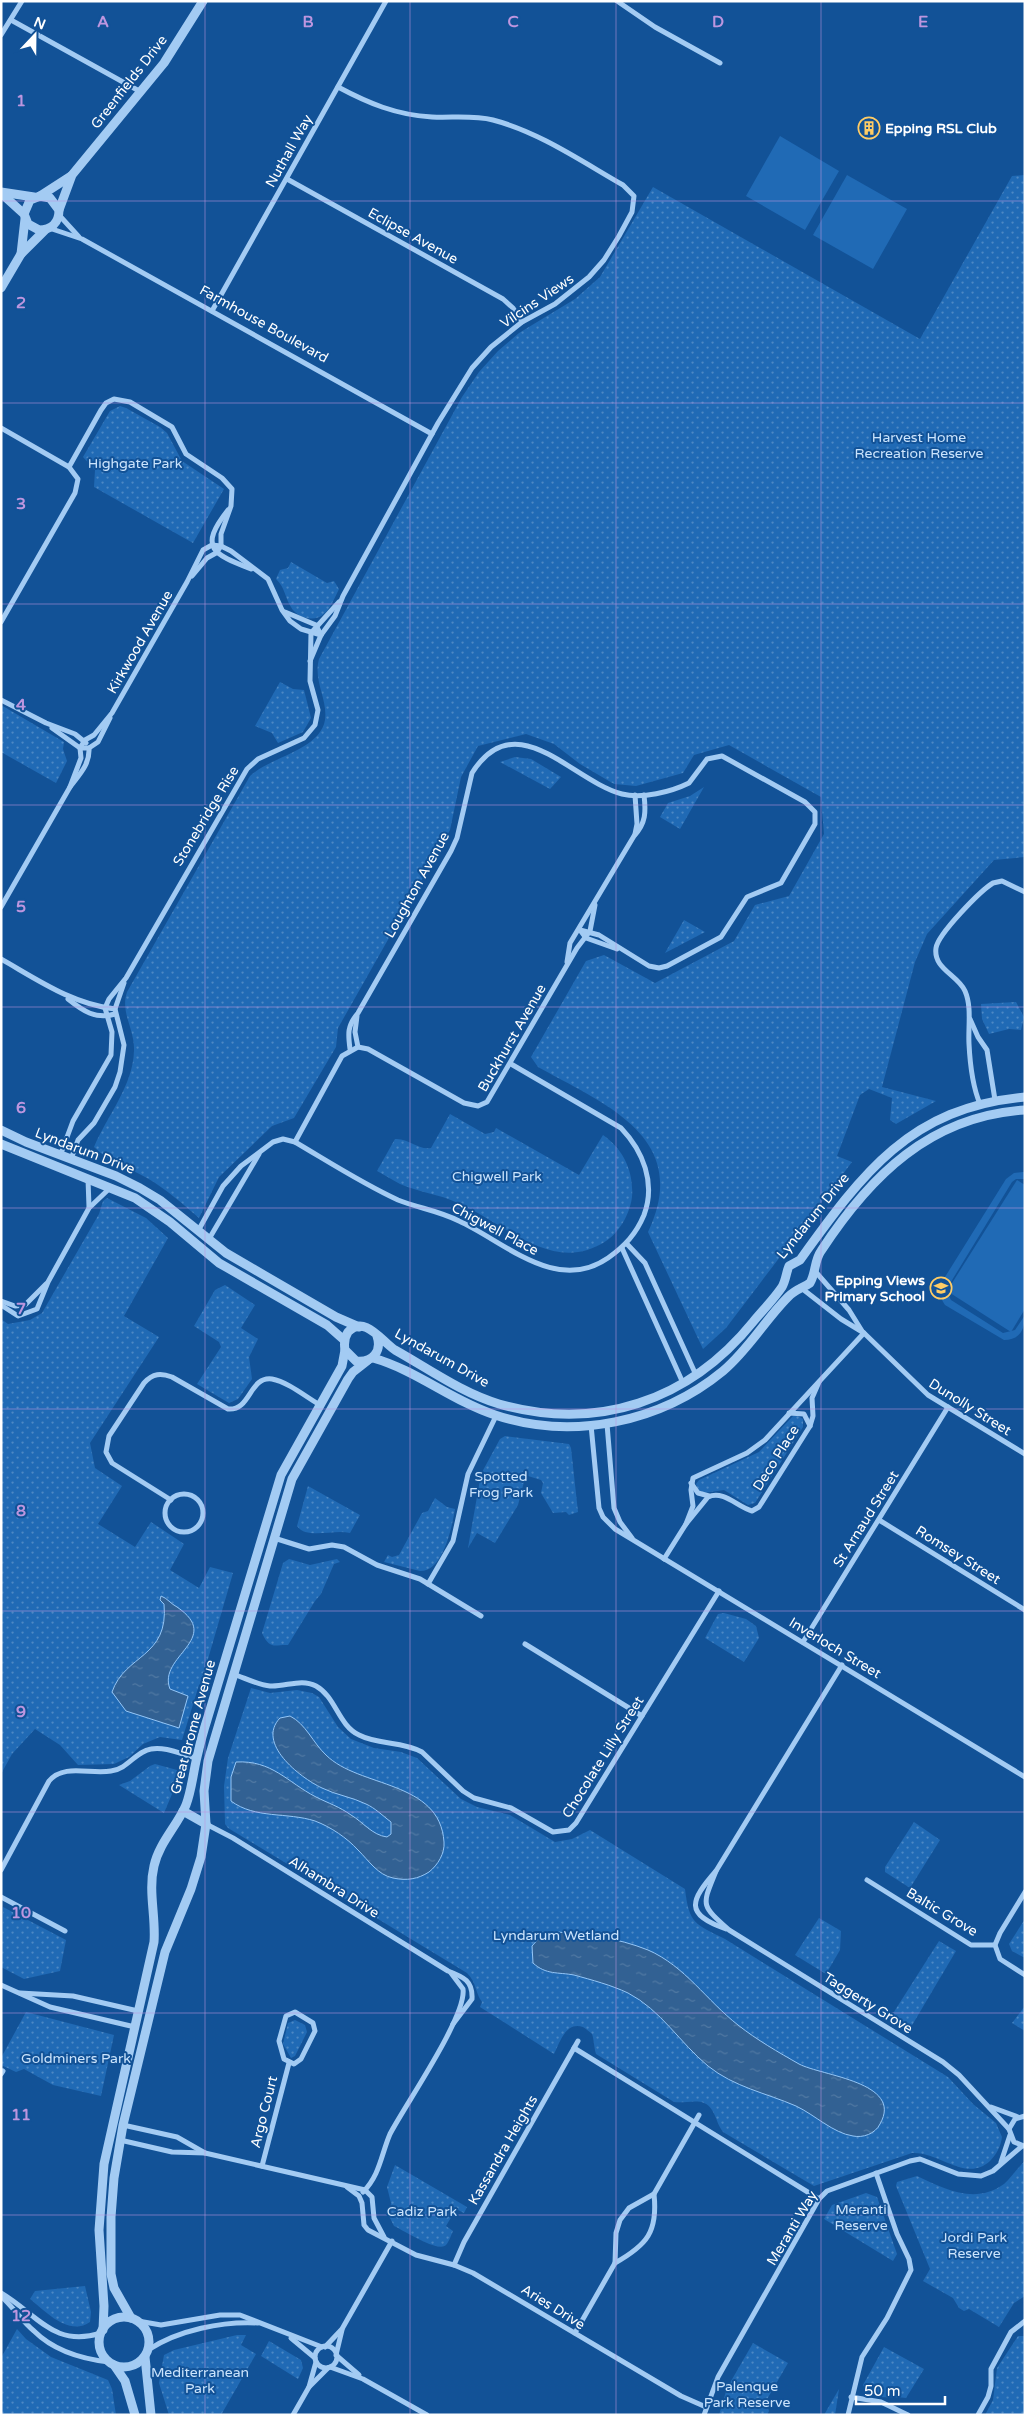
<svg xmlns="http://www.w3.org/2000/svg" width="1026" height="2416" viewBox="0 0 1026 2416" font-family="'Varela Round',sans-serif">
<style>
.park{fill:url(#park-dots)}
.pitch{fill:#206ab5}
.water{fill:url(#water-ripples);stroke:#94c6f7}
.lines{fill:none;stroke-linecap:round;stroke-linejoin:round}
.minor{stroke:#a3cbf3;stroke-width:5}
.tertiary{stroke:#a3cbf3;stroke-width:9}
.grid{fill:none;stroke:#bd96df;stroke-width:1;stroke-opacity:0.55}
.labels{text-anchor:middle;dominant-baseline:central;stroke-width:4;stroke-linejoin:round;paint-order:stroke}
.street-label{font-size:14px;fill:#fff;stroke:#125297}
.poi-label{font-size:14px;font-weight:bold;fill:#fff;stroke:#125297;text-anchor:start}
.park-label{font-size:14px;fill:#cbe4fd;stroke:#125297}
.grid-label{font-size:16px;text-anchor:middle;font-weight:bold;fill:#bd96df;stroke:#125297;stroke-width:4;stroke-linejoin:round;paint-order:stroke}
</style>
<defs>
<pattern id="park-dots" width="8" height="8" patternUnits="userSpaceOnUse" patternTransform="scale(1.25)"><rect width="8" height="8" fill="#206ab5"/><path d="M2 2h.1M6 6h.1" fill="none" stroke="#4d88c4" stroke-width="1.8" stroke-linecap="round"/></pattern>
<pattern id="water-ripples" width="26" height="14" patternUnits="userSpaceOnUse" patternTransform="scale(1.25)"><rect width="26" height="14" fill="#326193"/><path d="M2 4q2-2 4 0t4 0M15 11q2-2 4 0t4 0" fill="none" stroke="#5179a3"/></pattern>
</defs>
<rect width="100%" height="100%" fill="#125297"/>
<!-- park -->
<g class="park">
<path d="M1025 175V857L994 860 927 934 915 962 882 1087 936 1101 896 1124 890 1120 892 1098 869 1089 860 1095 837 1156 852 1162 726 1328 703 1349 648 1232C693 1137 604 1104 538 1067L531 1057 586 961 604 955 655 983 734 941 755 905 789 896 824 834 821 797 729 745 694 755 683 773 636 786 614 784 580 764 554 744 526 734 478 746 461 777 450 830 338 1028 336 1047 294 1118 272 1126 219 1177 199 1218C183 1204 166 1189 147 1178 128 1167 110 1163 94 1147 107 1116 133 1086 134 1051 135 1029 120 1013 127 992L250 776C270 757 320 750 325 720 328 699 313 681 319 659L462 397 479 372 498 351 519 333 575 299 600 277 653 187 920 339 1012 176Z"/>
<path d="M120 406 126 408 160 427 167 433 182 461 224 489 193 543 94 487 95 470 83 457 110 411Z"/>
<path d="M291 562 327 583 334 581 339 589C332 603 326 622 307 618 301 617 294 613 291 607 285 598 285 587 276 579L280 570 288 568Z"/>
<path d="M280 682 293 689 304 690 311 718 303 732 278 743 272 733 255 726Z"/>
<path d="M1 705 64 742 63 749 67 761 56 783 1 752Z"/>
<path d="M515 757 531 759 561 777 550 789 500 762Z"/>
<path d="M704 787 680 829 660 817 668 803 690 796Z"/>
<path d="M684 920 705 932 665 953Z"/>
<path d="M1016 1002 1024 1017 1021 1030 1009 1029 989 1034 982 1019 981 1004Z"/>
<path d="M450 1114 485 1134 494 1132 496 1128 579 1175 603 1135C623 1149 634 1171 632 1197 630 1213 620 1232 606 1241 553 1276 505 1223 458 1203 439 1194 418 1192 400 1184 392 1180 385 1175 377 1171L395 1139C409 1138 417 1150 431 1148Z"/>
<path d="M107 1198 146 1218 168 1238 124 1316 159 1337 90 1443 95 1468 122 1486 98 1524 135 1547 151 1522 184 1544 170 1570 199 1588 210 1567 233 1573 201 1683 199 1685 182 1740 160 1737 143 1744 129 1757 114 1764 78 1765 60 1745 35 1729 12 1754 1 1774V1319L8 1324 30 1320 42 1313 99 1214 103 1201Z"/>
<path d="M225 1285 255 1305 241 1328 258 1339 249 1357 252 1379 238 1399 229 1403 197 1384 221 1347 219 1342 194 1326 215 1290Z"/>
<path d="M793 1416H798L803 1419V1427L755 1503 748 1505 724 1490 704 1493 698 1490 696 1484 699 1480 759 1452Z"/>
<path d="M505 1436 569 1444 571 1448 578 1512 569 1515 566 1512 553 1513 541 1493 543 1483 541 1480 528 1476 525 1478 518 1505 495 1543 477 1533 468 1548 481 1474 500 1439Z"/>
<path d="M308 1486 360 1515 350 1533C333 1529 307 1540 297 1526Z"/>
<path d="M435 1498 447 1507 455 1509C452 1527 443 1572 420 1571L384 1562 388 1555 392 1557 399 1555 422 1513 428 1511Z"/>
<path d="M289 1559 310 1565 337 1559 340 1562 334 1564 321 1594 315 1601 288 1645C276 1644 270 1651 262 1633L283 1563Z"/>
<path d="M724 1613 746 1619 756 1626 759 1638 744 1662 705 1638 718 1614Z"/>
<path d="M251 1688 270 1693 297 1690 312 1693 319 1697 338 1727 351 1739 374 1748 401 1752 417 1758 461 1799 477 1807 510 1815 555 1842 572 1839 590 1830 685 1889C689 1924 695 1924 725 1939L948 2077 973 2104 996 2123 1002 2137C1001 2146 996 2155 990 2161 966 2183 939 2151 912 2153L814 2186 723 2132C717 2124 717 2118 712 2110 704 2096 687 2104 674 2102L596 2054C594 2048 594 2039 592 2034 589 2031 586 2029 583 2027 566 2021 560 2042 554 2054L480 2007 482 2002C475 1993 477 1983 467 1973L228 1828 225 1824 224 1786 228 1758Z"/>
<path d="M155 1764 177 1770 172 1794 164 1813 119 1785 130 1781 150 1766Z"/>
<path d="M914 1822 940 1840 910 1888 885 1872V1867Z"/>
<path d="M3 1907 66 1940 60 1971 24 1979 1 1967Z"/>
<path d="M819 1918 841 1931 840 1950 826 1974 795 1955Z"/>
<path d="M1025 1919V1958L1012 1951 1009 1944Z"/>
<path d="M939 1941 956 1951 911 2027 892 2015Z"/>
<path d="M1025 2006V2031L1012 2023Z"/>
<path d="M26 2012 114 2035 101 2096 53 2085 24 2069 16 2072 1 2065V2058Z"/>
<path d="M295 2020 305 2025 307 2032 295 2056 291 2058 283 2044 288 2023Z"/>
<path d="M1025 2161V2296L1014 2303 999 2327 969 2309 964 2311 959 2308 953 2298 923 2281 930 2269 896 2186 897 2182 917 2176C945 2189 975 2205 1004 2184 1012 2177 1017 2168 1025 2161Z"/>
<path d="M395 2165 467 2207 464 2213 456 2209 446 2226 453 2231C451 2235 449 2242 446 2245 438 2253 403 2230 394 2226L389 2216 391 2203 387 2187Z"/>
<path d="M866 2193 877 2197 897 2254 893 2261 824 2219 832 2205Z"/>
<path d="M85 2286 91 2312 90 2322C69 2337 45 2311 30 2299L35 2291Z"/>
<path d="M17 2329 26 2339 51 2357 108 2380 112 2389 116 2415H1V2358Z"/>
<path d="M237 2335H246L241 2345 256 2354 221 2415H169L159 2383 164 2355 174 2350Z"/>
<path d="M1018 2336H1025V2415H985L993 2400 997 2368Z"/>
<path d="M269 2341 301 2360 303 2368 298 2379 261 2356Z"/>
<path d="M753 2343 788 2363 766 2401 769 2411 767 2415H719L727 2388Z"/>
<path d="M884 2347 924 2369 906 2398C893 2395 871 2403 863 2385Z"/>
<path d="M839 2389 835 2415H824Z"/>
</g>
<!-- pitch -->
<g class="pitch">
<path d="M780 136 839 171 805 230 746 196Z"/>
<path d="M847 175 907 209 873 269 813 235Z"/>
<path d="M1023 1172H1025V1179H1016L1012 1182 946 1290 951 1300 1003 1333 1015 1330 1025 1315C1025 1329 1020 1340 1004 1340L945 1305C938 1295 939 1287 945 1277L1006 1179 1014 1173Z"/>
<path d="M1017 1180 1025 1185V1309L1011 1332 947 1291Z"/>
</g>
<!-- water -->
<g class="water">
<path d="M161 1596C167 1598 171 1604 177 1607 224 1639 157 1656 170 1689L188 1696 179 1728 126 1711 112 1692C125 1654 169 1658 164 1604L160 1600Z"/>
<path d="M290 1716C306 1724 313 1743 326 1755 359 1788 440 1780 444 1842 445 1853 438 1865 429 1872 418 1879 407 1881 393 1878 378 1875 369 1861 358 1850 347 1838 331 1827 315 1821 287 1812 255 1819 231 1801V1777L236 1762C272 1760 287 1782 316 1797 328 1803 340 1807 351 1815 363 1822 372 1835 387 1837L391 1834V1822C383 1816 375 1808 366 1804 352 1797 336 1795 322 1788 299 1777 256 1743 280 1718Z"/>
<path d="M558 1932C592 1936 615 1937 648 1950 685 1966 707 2001 738 2025 757 2040 778 2052 799 2064 822 2076 904 2082 880 2124 875 2134 863 2138 853 2136 833 2133 815 2115 796 2106 766 2093 734 2087 708 2066 680 2043 661 2010 628 1993 611 1985 592 1980 574 1975 558 1972 546 1975 533 1963L532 1946 540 1937Z"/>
</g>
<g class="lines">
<!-- minor -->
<g class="minor">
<path d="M617 1 655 27 720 63"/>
<path d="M11 20 141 92"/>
<path d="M1 35 22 1"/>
<path d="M287 179 503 299 513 308 522 322"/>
<path d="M59 215 79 237"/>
<path d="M49 228 82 239 432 434"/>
<path d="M212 311 386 1"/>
<path d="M1 428 69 467 78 479 75 493 1 622"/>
<path d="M69 467 101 410 106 403 114 399 130 402 172 427 186 454 222 478 232 489 231 506 221 534V546L216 553 207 558 192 576"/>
<path d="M228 510C198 548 213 554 251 569"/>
<path d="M285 612 316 625 321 635"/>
<path d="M310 661 321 635 335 616 343 596 438 423 472 368 491 347 522 322 555 304 589 277 604 260 619 236 632 212 634 196 623 185C581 161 539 132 493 120 473 115 452 118 432 117 396 115 368 103 338 87"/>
<path d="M1 700 46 723 75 734 86 743"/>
<path d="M52 728 80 748H89"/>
<path d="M70 787 81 758 80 748 85 740 94 735 112 713 187 582 203 550 212 545 221 546 231 551 268 579 282 610 290 621 301 629 321 635"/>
<path d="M635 834 637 824 635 795"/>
<path d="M1 907 70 787C80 774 90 764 89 748L98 742 110 718"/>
<path d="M580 930 586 938 617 949"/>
<path d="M1 959C38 980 72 1004 115 1009"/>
<path d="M567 962 570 943 634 836C646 823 646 812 644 795"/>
<path d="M68 999C83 1011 96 1020 115 1014"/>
<path d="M357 1016 355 1032 358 1047"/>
<path d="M970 1019 978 1037 987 1050 995 1100"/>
<path d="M350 1049C348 1034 347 1026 358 1013L451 851 457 838 472 773C516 703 572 781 622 794 642 799 671 792 689 783L707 759 722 756 805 802 815 812V824L781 883 747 897 721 937 667 966 659 968 649 966 599 935 580 930"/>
<path d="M980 1104C972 1085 970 1064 969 1044 968 1027 972 1007 965 991 958 975 933 969 936 948 938 934 980 891 993 883L1002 881 1025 892"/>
<path d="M295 1142 342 1056 358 1047 368 1049 464 1103 478 1106 487 1102 577 948 590 931 595 905"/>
<path d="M60 1156 73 1121 111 1055 112 1032 105 1008 109 999 126 978 247 769 258 759 304 738 315 725 318 710 310 681 311 633 339 602"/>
<path d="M71 1159 78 1140 94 1123 115 1087 120 1072 124 1045 115 1009 124 983"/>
<path d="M88 1179 89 1207"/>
<path d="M198 1231 223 1186 241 1166 273 1142 283 1139 295 1142C329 1162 363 1184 398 1200 418 1208 440 1211 459 1221 505 1242 556 1294 608 1258 625 1246 636 1234 644 1215 656 1183 643 1151 621 1128L511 1064"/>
<path d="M209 1239 259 1154"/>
<path d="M627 1244 645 1263 696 1375"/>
<path d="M622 1248 683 1383"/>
<path d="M815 1271 849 1310 862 1331"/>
<path d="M800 1287 841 1319 864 1333 928 1395 1025 1454"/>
<path d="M1 1301 15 1306 25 1305 46 1284"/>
<path d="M1 1305 18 1316 37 1309 48 1282 89 1208 111 1187"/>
<path d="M789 1413 804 1414 810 1426"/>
<path d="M607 1424 614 1508 620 1522 632 1538"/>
<path d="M591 1425 599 1508 603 1517 615 1529 1025 1777"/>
<path d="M691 1483 698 1493 709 1496"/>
<circle cx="184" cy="1513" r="19"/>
<path d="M171 1500 112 1463 106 1452 109 1436 144 1383C153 1373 161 1373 172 1377L228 1409C251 1411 249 1376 272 1379 288 1382 306 1397 320 1405"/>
<path d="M879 1520 1025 1610"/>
<path d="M686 1524 693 1506 691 1490 693 1478 747 1453 765 1440 864 1333"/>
<path d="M274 1538 309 1549 332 1545 344 1547 377 1565 420 1579 481 1616"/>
<path d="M664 1559 686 1524 708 1497C724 1490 737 1507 752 1511L759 1507 810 1426 813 1416 812 1398 819 1382"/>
<path d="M428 1584 453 1541 468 1474 496 1416"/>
<path d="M803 1642 948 1407"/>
<path d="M525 1644 642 1716"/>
<path d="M233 1674C245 1678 258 1685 270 1686 286 1687 301 1678 316 1686 336 1697 338 1725 359 1735 378 1745 402 1741 422 1752L463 1791 474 1798 511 1808 553 1832 569 1830 576 1823 719 1591"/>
<path d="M206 1824 233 1838 448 1971C464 1977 473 1981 472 1999L453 2024"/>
<path d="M1 1870 49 1781C64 1763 91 1775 111 1771 128 1769 136 1751 151 1749 165 1746 183 1755 196 1758"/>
<path d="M716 1871C702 1906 700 1904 729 1930L943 2062 959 2075 1009 2129"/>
<path d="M867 1880 971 1945H995L1000 1959 1025 1975"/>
<path d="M1 1897 65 1931"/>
<path d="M726 1929C684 1914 690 1901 716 1871L842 1665"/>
<path d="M995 1945 1000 1933 1025 1892"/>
<path d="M1 1985 50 2007 135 2027"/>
<path d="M20 1993 73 1996 138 2011"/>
<path d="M295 2012 313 2023 315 2031 301 2059 294 2064 284 2059 279 2041 286 2016Z"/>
<path d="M574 2048 819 2199"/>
<path d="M1 2074 3 2071"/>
<path d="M991 2107 1018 2117"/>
<path d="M123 2125 177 2137 205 2153"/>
<path d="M120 2140 172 2152 205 2153 365 2190 372 2197 374 2218 384 2237"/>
<path d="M1024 2146 1014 2142 1009 2129 1015 2119 1025 2116"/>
<path d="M1001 2162 1010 2135"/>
<path d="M262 2166 289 2063"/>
<path d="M347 2187 359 2196 362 2203 364 2225 368 2230 416 2255 454 2265 473 2273 681 2396 706 2407"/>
<path d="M363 2192C380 2175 381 2155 390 2134 405 2105 467 2016 463 1989L451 1973"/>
<path d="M615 2263C647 2245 658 2232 654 2194"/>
<path d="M454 2265 464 2242 578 2041"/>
<path d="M1 2293C38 2315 54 2348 101 2333"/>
<path d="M1 2296C13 2307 22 2321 34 2331 54 2351 82 2359 109 2362"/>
<path d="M138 2321 161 2325 220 2315H240L322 2347"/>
<path d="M575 2333 615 2263 616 2233 620 2220 629 2208 654 2194 699 2115"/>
<path d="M291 2338 315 2358"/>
<circle cx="326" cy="2357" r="11"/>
<path d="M325 2347 342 2329 392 2241"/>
<path d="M148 2350C178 2330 223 2321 258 2323"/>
<path d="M336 2355 342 2330"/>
<path d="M337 2356 359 2375"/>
<path d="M330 2367 363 2379 427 2415"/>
<path d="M309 2387 328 2368"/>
<path d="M851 2397 881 2402 908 2415"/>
<path d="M293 2415 309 2387 316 2362"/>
<path d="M704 2415 718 2377 819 2199 827 2191 910 2161 920 2159 958 2174 981 2176 993 2171 1022 2146"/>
<path d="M848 2415 862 2357 887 2318 911 2270 909 2259 897 2234 876 2173"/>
<path d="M978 2415 988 2397 991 2386V2369L1011 2332 1025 2321"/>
</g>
<!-- tertiary -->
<g class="tertiary">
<path d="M1 192 34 197"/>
<path d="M1 193 24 214 28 224 39 230C51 230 59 223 59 210L50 198 40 196 30 200 24 214"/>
<path d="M40 196 71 176"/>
<path d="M59 210 72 175 164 63 203 1"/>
<path d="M21 254 25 219"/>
<path d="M1 288 21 254 45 230"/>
<path d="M1 1130 26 1142 116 1176 140 1188 160 1200 226 1253 336 1317 359 1327"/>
<path d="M1 1144 135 1198 170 1222 219 1263 327 1325 344 1340"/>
<path d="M377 1336C382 1351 373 1363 356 1361L345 1350C344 1344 344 1338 348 1332 365 1314 382 1342 395 1350 429 1369 462 1393 499 1404 597 1432 689 1401 753 1322 762 1311 774 1299 782 1287 786 1280 786 1273 789 1266L800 1260C862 1174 910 1107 1025 1097"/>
<path d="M373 1358C416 1370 452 1401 495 1415 573 1441 661 1422 723 1371 749 1349 765 1320 788 1297 796 1289 803 1288 810 1283 816 1273 814 1261 821 1251 870 1176 930 1116 1025 1110"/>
<path d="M183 1811 206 1824"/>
<circle cx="124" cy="2342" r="25"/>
<path d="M131 2318 114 2288 111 2274V2217L114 2178 123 2125 165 1952 191 1889 201 1857 206 1824 204 1791 208 1761 292 1479 348 1379 353 1372 367 1361"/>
<path d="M103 2330 104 2306 99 2230 104 2164 154 1942C156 1917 148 1891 154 1866 159 1843 177 1826 186 1805 192 1789 193 1773 197 1757 200 1744 203 1732 207 1720L281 1475 342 1366 345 1350"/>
<path d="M145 2357 151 2415"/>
<path d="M114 2365 125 2381 135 2415"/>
</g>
</g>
<!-- grid -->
<path class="grid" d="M205 1V2415M410 1V2415M616 1V2415M821 1V2415M1 201H1025M1 403H1025M1 604H1025M1 805H1025M1 1007H1025M1 1208H1025M1 1409H1025M1 1611H1025M1 1812H1025M1 2013H1025M1 2215H1025"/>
<!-- icons -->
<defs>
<g id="building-ring" transform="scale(1.125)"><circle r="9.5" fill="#125297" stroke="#ffcc65" stroke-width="1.5"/><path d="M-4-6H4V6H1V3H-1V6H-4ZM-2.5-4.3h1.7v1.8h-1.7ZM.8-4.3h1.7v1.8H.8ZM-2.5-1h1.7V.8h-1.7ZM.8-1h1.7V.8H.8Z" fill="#ffcc65"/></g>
<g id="school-ring" transform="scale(1.125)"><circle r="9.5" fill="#125297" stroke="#ffcc65" stroke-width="1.5"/><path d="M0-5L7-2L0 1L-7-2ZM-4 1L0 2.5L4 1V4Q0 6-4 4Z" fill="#ffcc65"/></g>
</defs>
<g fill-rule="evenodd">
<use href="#building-ring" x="869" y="128"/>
<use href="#school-ring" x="941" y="1288"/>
</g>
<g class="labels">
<!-- street labels -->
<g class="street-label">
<text transform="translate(129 82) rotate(-52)">Greenfields Drive</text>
<text transform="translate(289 151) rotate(-61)">Nuthall Way</text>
<text transform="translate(413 236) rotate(29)">Eclipse Avenue</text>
<text transform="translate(537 301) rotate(-34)">Vilcins Views</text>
<text transform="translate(264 324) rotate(29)">Farmhouse Boulevard</text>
<text transform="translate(140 642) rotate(-60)">Kirkwood Avenue</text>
<text transform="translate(206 816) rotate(-59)">Stonebridge Rise</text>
<text transform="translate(417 885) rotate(-61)">Loughton Avenue</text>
<text transform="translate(512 1038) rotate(-60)">Buckhurst Avenue</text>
<text transform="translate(85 1151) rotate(21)">Lyndarum Drive</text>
<text transform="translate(813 1216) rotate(-51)">Lyndarum Drive</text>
<text transform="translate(495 1229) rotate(28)">Chigwell Place</text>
<text transform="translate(442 1358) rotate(29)">Lyndarum Drive</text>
<text transform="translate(970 1407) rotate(32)">Dunolly Street</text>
<text transform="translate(776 1458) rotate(-58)">Deco Place</text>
<text transform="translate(866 1519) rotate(-58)">St Arnaud Street</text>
<text transform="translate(958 1555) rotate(32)">Romsey Street</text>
<text transform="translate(835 1648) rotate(31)">Inverloch Street</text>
<text transform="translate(193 1727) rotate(-75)">Great Brome Avenue</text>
<text transform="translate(603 1757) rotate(-58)">Chocolate Lilly Street</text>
<text transform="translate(334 1887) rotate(32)">Alhambra Drive</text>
<text transform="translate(942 1912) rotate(31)">Baltic Grove</text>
<text transform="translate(868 2003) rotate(32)">Taggerty Grove</text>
<text transform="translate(264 2112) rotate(-76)">Argo Court</text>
<text transform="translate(503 2150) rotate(-60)">Kassandra Heights</text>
<text transform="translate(792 2228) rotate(-59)">Meranti Way</text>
<text transform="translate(553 2307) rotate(32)">Aries Drive</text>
</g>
<!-- poi labels -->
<g class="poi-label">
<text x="885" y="128">Epping RSL Club</text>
<text x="925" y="1280" text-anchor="end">Epping Views<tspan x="925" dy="16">Primary School</tspan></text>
</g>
<!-- park labels -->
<g class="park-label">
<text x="919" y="437">Harvest Home<tspan x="919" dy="16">Recreation Reserve</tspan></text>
<text x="135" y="463">Highgate Park</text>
<text x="497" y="1176">Chigwell Park</text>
<text x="501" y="1476">Spotted<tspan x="501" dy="16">Frog Park</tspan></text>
<text x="556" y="1935">Lyndarum Wetland</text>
<text x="76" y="2058">Goldminers Park</text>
<text x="861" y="2209">Meranti<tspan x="861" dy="16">Reserve</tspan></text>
<text x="422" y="2211">Cadiz Park</text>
<text x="974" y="2237">Jordi Park<tspan x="974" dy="16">Reserve</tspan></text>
<text x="200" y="2372">Mediterranean<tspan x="200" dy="16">Park</tspan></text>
<text x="747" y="2386">Palenque<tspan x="747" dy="16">Park Reserve</tspan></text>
</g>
</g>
<g class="grid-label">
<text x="103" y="27">A</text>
<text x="308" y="27">B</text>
<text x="513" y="27">C</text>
<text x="718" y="27">D</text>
<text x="923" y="27">E</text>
<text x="21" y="106">1</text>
<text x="21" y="308">2</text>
<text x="21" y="509">3</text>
<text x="21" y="710">4</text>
<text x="21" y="912">5</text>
<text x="21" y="1113">6</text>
<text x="21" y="1314">7</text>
<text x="21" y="1516">8</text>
<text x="21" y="1717">9</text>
<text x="21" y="1918">10</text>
<text x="21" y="2120">11</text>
<text x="21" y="2321">12</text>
</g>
<!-- border -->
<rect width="1026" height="2416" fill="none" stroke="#ffffff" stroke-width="5"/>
<!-- north arrow -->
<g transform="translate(35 35) rotate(22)" stroke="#125297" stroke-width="4" paint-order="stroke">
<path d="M0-4L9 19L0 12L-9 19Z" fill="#ffffff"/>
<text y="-8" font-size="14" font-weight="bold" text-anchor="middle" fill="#ffffff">N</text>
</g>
<!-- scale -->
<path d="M856 2396v8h89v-8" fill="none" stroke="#ffffff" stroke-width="2.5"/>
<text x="864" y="2396" font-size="15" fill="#ffffff" stroke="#125297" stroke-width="4" paint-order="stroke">50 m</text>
</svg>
